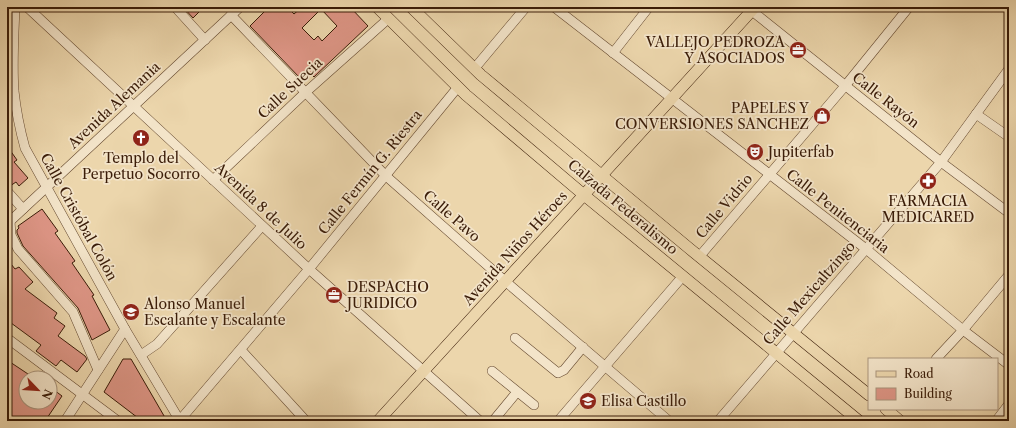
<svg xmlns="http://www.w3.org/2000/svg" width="1016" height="428" viewBox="0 0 1016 428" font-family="'Libre Caslon Text',serif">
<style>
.building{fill:#dd9585;stroke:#3a1c08;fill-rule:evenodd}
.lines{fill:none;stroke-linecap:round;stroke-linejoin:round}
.minor-casing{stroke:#664a31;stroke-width:10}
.major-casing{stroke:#3a1c08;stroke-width:12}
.minor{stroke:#f3e4c9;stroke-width:9}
.major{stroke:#ecd6ac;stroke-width:11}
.labels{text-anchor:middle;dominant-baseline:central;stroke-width:3.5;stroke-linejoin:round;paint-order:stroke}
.poi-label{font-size:14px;fill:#3a1c08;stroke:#f3e4c9;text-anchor:start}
.street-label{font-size:14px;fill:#3a1c08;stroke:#f3e4c9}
</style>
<rect width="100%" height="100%" fill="#ecd6ac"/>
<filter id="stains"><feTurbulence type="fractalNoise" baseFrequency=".005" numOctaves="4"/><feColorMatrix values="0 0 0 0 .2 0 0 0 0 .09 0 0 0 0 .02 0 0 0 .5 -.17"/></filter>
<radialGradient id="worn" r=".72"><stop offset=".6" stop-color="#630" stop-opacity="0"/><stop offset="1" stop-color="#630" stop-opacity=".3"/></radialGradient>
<!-- building -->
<g class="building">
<path d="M183 7H204L193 18Z"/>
<path d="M269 7H287L294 14 302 7H350L368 26 314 77 308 71 300 78 250 26ZM321 9 337 26 322 41 318 36 314 40 302 28Z"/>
<path d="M7 146 17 160 14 162 28 178 19 186 16 182 10 186 7 185Z"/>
<path d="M42 209 58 231 55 233 75 261 72 263 94 295 92 296 110 330 92 340 78 308 23 246 17 233V230L19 228 18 226Z"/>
<path d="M7 259 15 269 19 267 33 282 25 289 57 313 54 318 65 326 58 336 85 356 87 359 77 372 61 360 56 366 36 351 41 345 7 320Z"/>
<path d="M123 359H131L167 421H142L104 392Z"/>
<path d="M7 360 34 378H26V402H50V387L62 396 45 421H7Z"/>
</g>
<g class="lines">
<!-- minor casing -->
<g class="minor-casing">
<g id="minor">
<path d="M15 7C14 35 12 63 14 91 16 110 20 130 25 148L125 329 180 421"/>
<path d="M27 7 309 269 480 421"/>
<path d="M175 7 205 40"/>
<path d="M554 7 866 249 963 330 1009 365"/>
<path d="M747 7 941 162 1009 213"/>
<path d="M231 15 386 176 505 281 669 421"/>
<path d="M613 53 649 7"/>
<path d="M474 69 526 7"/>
<path d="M976 114 1009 137"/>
<path d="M213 180 306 92 388 19"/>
<path d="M7 191 23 209"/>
<path d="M10 221 11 235 18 249 73 312 98 370"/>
<path d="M7 224 240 7"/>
<path d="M699 257 845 86 909 7"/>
<path d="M7 338 118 421"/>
<path d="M515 338 558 373 564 370 583 347"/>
<path d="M241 350 306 421"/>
<path d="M141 355 157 344 262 226"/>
<path d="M936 359 963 330 1009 275"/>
<path d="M492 371 534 405"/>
<path d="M180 420 309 269 458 87"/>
<path d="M65 421 125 329"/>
<path d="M493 421 517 392"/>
<path d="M558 421 683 276"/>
<path d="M718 421 941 162 1009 69"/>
<path d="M996 421 1009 404"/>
</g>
</g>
<!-- major casing -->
<g class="major-casing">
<g id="major">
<path d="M377 7 466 95 584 195 859 421"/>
<path d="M411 7 481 75 690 249 869 395"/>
<path d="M886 409 900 421"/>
<path d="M378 421 755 7"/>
</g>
</g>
<!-- minor -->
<use href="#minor" class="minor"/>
<!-- major -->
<use href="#major" class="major"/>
</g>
<!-- icons -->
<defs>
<g id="office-disc" transform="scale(0.9)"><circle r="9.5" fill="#8f2418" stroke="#f3e4c9"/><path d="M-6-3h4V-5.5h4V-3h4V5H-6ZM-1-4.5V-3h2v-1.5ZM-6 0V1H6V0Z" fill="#fff"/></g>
<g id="shop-disc" transform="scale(0.9)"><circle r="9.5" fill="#8f2418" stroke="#f3e4c9"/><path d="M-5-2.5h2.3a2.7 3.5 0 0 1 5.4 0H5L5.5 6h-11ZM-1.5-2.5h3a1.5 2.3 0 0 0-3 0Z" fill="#fff"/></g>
<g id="church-disc" transform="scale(0.9)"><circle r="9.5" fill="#8f2418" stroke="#f3e4c9"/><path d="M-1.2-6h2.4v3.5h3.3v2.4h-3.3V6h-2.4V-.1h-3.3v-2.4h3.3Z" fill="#fff"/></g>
<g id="theatre-disc" transform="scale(0.9)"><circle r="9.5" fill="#8f2418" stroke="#f3e4c9"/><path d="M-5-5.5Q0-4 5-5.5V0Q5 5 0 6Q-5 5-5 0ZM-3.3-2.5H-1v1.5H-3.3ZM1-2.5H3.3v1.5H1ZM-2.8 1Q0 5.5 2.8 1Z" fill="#fff"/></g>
<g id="pharmacy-disc" transform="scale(0.9)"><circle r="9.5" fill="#8f2418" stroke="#f3e4c9"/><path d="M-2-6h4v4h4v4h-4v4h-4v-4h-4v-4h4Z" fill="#fff"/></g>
<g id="university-disc" transform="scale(0.9)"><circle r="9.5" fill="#8f2418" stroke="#f3e4c9"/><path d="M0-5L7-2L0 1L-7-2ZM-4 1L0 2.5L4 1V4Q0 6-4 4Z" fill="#fff"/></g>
<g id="school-disc" transform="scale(0.9)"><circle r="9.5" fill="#8f2418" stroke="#f3e4c9"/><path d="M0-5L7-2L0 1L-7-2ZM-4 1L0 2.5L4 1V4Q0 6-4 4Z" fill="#fff"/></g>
</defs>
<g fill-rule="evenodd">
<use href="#office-disc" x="798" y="50"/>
<use href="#shop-disc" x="822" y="116"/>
<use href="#church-disc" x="141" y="138"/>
<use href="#theatre-disc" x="755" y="152"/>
<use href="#pharmacy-disc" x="928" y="181"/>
<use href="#office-disc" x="334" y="295"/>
<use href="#university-disc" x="131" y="312"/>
<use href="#school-disc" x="588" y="401"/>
</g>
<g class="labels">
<!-- poi labels -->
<g class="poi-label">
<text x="785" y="42" text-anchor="end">VALLEJO PEDROZA<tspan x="785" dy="16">Y ASOCIADOS</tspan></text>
<text x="809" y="108" text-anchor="end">PAPELES Y<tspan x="809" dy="16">CONVERSIONES SANCHEZ</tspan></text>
<text x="768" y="152">Jupiterfab</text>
<text x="141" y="158" text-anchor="middle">Templo del<tspan x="141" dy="16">Perpetuo Socorro</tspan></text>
<text x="928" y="201" text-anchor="middle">FARMACIA<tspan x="928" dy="16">MEDICARED</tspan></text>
<text x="347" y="287">DESPACHO<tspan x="347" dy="16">JURIDICO</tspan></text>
<text x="144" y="304">Alonso Manuel<tspan x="144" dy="16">Escalante y Escalante</tspan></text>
<text x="601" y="401">Elisa Castillo</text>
</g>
<!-- street labels -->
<g class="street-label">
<text transform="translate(290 88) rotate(-43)">Calle Suecia</text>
<text transform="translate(886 100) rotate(38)">Calle Rayón</text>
<text transform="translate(114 105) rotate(-43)">Avenida Alemania</text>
<text transform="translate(370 172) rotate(-51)">Calle Fermín G. Riestra</text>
<text transform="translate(261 206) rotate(43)">Avenida 8 de Julio</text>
<text transform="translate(724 206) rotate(-50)">Calle Vidrio</text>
<text transform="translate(623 207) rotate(40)">Calzada Federalismo</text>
<text transform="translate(838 211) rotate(38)">Calle Penitenciaria</text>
<text transform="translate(452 216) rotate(41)">Calle Pavo</text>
<text transform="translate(79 217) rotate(61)">Calle Cristóbal Colón</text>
<text transform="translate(515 248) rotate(-48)">Avenida Niños Héroes</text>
<text transform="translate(809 293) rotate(-49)">Calle Mexicaltzingo</text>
</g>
</g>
<!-- margin -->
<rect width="1016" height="428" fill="none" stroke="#ecd6ac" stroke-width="24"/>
<rect x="8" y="8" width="1000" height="412" fill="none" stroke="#3a1c08" stroke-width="2"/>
<rect x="12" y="12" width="992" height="404" fill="none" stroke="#3a1c08"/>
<!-- legend -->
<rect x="868" y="358" width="130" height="52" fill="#f3e4c9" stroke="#a9947c"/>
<rect x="876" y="371" width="20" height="6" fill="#ecd6ac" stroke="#a9947c"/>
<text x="904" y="378" font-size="12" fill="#3a1c08">Road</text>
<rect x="876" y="388" width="20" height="12" fill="#dd9585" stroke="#a9947c"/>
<text x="904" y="398" font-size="12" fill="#3a1c08">Building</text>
<!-- north arrow -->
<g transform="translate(38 390) rotate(115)"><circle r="19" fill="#f3e4c9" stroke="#a9947c"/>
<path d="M0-3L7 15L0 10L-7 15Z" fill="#8f2418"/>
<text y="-6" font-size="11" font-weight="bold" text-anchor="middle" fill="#3a1c08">N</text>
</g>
<rect width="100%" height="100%" filter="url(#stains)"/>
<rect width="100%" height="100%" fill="url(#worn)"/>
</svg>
